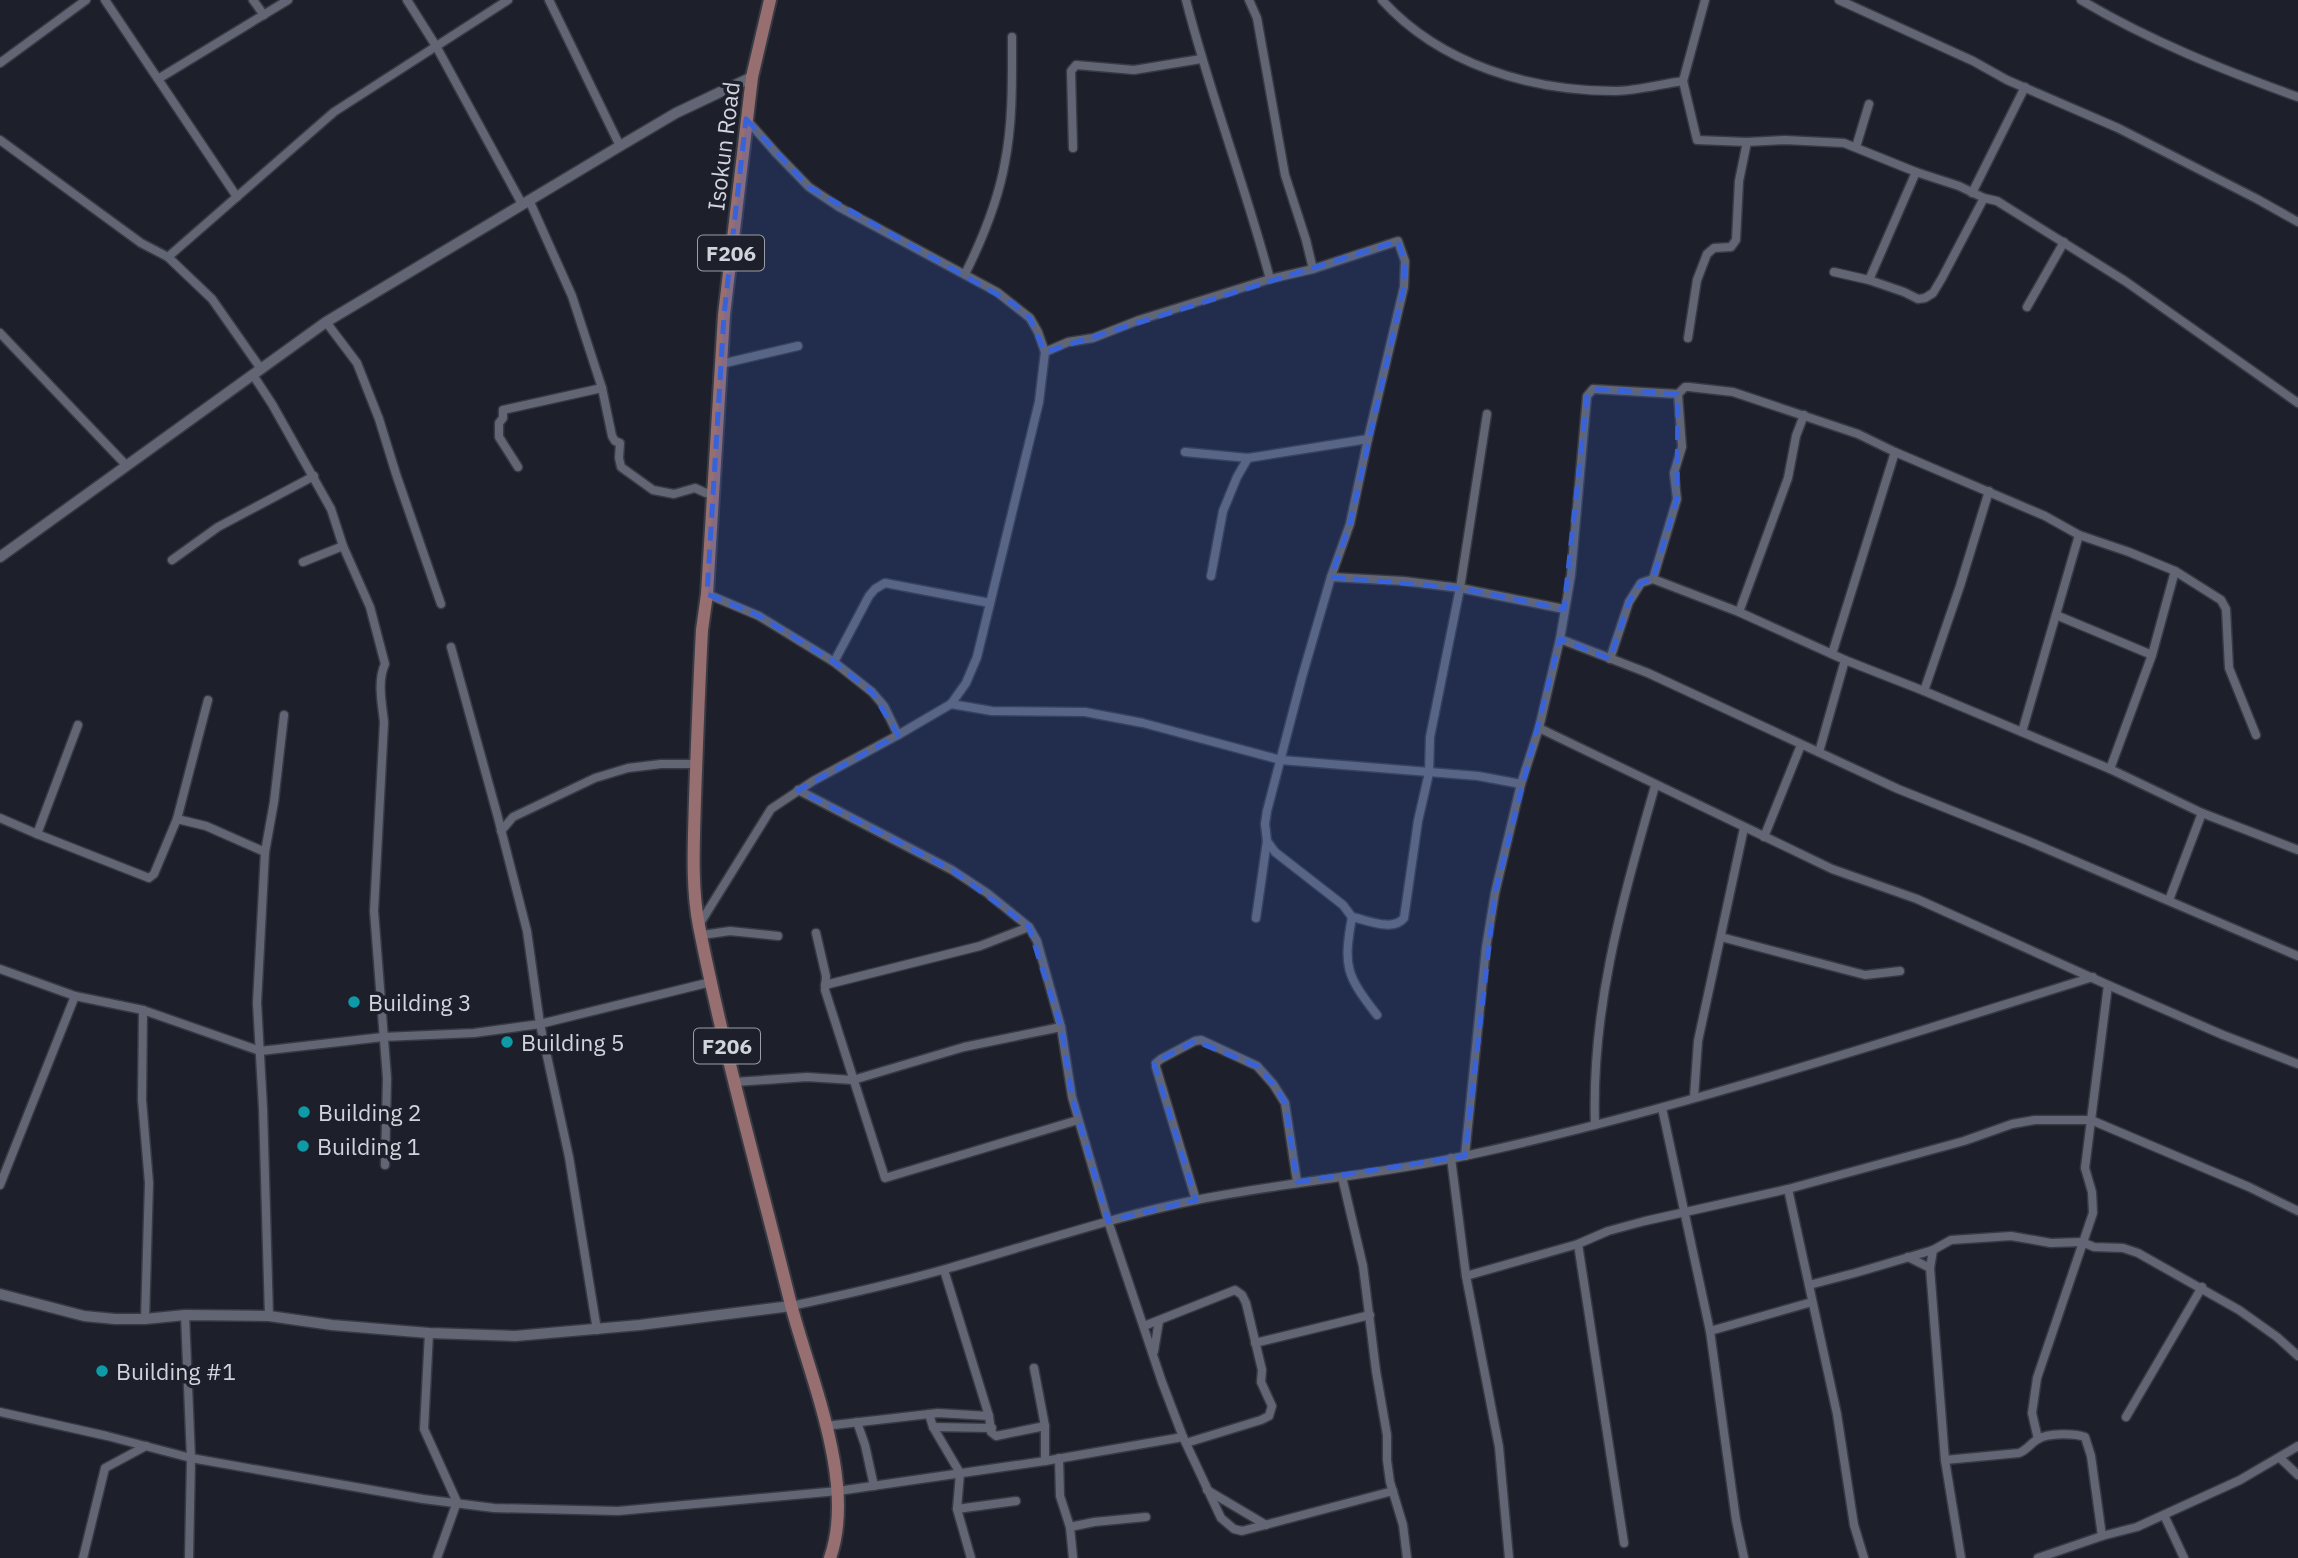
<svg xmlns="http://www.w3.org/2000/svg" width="2298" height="1558" viewBox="0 0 2298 1558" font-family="'IBM Plex Sans',sans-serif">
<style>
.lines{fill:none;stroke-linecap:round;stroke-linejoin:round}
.minor-casing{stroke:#383a43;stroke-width:11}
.tertiary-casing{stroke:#383a43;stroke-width:13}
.primary-casing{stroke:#383a43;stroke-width:16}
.minor{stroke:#626674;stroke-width:8}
.tertiary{stroke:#626674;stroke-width:10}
.primary{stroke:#986f70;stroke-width:12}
.marked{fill:#3862d9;fill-opacity:0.2;stroke:#3862d9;stroke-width:5;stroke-dasharray:14 9;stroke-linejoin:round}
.culture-dot{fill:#0f9aa8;stroke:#1d202b;stroke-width:2.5}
.labels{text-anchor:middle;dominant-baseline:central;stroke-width:7;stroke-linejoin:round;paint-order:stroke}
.shield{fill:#1d202b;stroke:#9c9ea7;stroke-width:2}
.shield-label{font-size:21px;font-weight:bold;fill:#d2d4dc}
.street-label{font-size:23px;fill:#d2d4dc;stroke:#1d202b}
.poi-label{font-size:23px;fill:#d2d4dc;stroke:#1d202b;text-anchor:start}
</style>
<rect width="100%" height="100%" fill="#1d202b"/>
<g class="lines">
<!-- minor casing -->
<g class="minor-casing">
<g id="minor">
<path d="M105 0 237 197"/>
<path d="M253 0 264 15"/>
<path d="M407 0 436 46 522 204"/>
<path d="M549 0 620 146"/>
<path d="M1186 0C1210 94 1245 185 1270 279"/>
<path d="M1249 0 1257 18 1285 175 1306 240 1313 269"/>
<path d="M1382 0C1440 64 1530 91 1615 91 1637 91 1661 84 1683 81"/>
<path d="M1705 0 1683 81 1697 140 1747 142 1785 140 1844 143 1916 172 1959 186 1984 198 1997 201 2125 281 2298 403"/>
<path d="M1839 0 1973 61 2007 80 2118 128 2257 199 2298 222"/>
<path d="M2081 0C2150 41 2223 70 2298 97"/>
<path d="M0 63 86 0"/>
<path d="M158 79 288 0"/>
<path d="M0 140 141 243 168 257 212 299 261 369"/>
<path d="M1856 147 1869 104"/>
<path d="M1073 148 1071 71 1076 65 1134 70 1201 59"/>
<path d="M1972 193 2025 87"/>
<path d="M529 200 572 296 602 388 612 436 615 441 620 443 619 458 621 467 653 490 674 494 695 488 706 493 713 492"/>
<path d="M168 257 334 112 508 0"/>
<path d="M1834 272 1869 280 1904 292 1918 299 1925 298 1933 293 1942 278 1984 198"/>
<path d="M965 274C983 238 998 201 1005 162 1013 121 1012 78 1012 37"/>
<path d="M1869 280 1916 172"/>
<path d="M2027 307 2064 242"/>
<path d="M326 322 357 363 379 419 396 474 441 604"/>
<path d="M0 333 126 465"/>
<path d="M1688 338 1697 280 1707 254 1714 248 1731 247 1736 240 1739 181 1747 142"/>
<path d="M1045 352 1068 342 1093 338 1139 320 1270 279 1313 269 1398 241 1405 261 1404 287 1368 439 1350 524 1331 577 1302 677 1267 811 1265 824 1267 841 1256 918"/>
<path d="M721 364 798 346"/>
<path d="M253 375 272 404 331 509 343 546 370 607 385 664C377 681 382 704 384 722L374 911 387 1078 385 1165"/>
<path d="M1185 452 1248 458 1368 439"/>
<path d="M518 467 499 437V423L503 418V410L602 388"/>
<path d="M172 560 218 527 314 476"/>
<path d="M303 562 343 546"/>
<path d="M1211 576 1223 511 1237 477 1248 458"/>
<path d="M1331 577 1404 581 1460 588 1564 609"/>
<path d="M1653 579 1677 499 1674 473 1682 447 1678 394"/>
<path d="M707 594 759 616 834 662 872 692 884 706 898 735"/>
<path d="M1739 612 1788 478 1796 436 1804 415"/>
<path d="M2056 615 2152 655"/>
<path d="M1560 639 1648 673 1898 789 2028 841 2298 956"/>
<path d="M451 647 497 814 527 931 540 1024 569 1157 597 1330"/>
<path d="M1832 654 1895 452"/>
<path d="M1610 659 1629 602 1641 583 1653 579 1739 612 1845 660 1924 691 2110 769 2202 813 2298 850"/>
<path d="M834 662 869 596 875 589 885 583 990 603"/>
<path d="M1924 691 1960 586 1989 491"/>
<path d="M951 704 992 711 1085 712 1143 723 1281 760 1478 776 1521 784"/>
<path d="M1539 728 1832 869 1917 899 2108 985 2223 1035 2298 1064"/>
<path d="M2022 732 2079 535"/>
<path d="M1819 752 1845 660"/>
<path d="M2110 769 2152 655 2175 571"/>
<path d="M798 790 952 870 987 893 1029 927 1037 941 1061 1027 1072 1097 1108 1221 1162 1382 1183 1437 1221 1518 1234 1529 1242 1531 1393 1491"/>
<path d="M0 818 37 834 149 878 154 874 177 819 208 700"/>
<path d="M177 819 206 826 265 852"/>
<path d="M501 831 513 817 595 778 628 768 661 764H696"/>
<path d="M37 834 78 725"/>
<path d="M1764 837 1801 745"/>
<path d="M1267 841 1275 852 1343 905 1352 917C1343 967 1346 975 1377 1015"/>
<path d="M2169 900 2202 813"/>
<path d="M1352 917C1367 920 1393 932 1404 918L1418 821 1429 773 1430 737 1460 588 1487 414"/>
<path d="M699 925 771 809 813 781 898 735 951 704 966 683 977 657 1039 402 1045 352 1038 332 1030 318 997 292 839 207 809 187 777 154 746 119"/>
<path d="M816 933 826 976 825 990 885 1178 1078 1120"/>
<path d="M702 935 730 931 778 936"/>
<path d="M1721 937 1865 975 1900 971"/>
<path d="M0 969 75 996 143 1010 260 1051 383 1037 474 1033 540 1024 711 982"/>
<path d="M825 985 980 946 1029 927"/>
<path d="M143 1010 142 1100 149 1183 145 1319"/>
<path d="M735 1082 807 1077 853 1080 964 1047 1061 1027"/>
<path d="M1694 1097 1698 1041 1744 828"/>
<path d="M1662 1108 1710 1331 1736 1520 1744 1558"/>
<path d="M1595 1125C1591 1006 1623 899 1655 786"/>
<path d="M1465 1156 1486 948 1495 893 1521 784 1539 728 1560 639 1571 575 1587 396 1593 389 1678 394 1685 387H1689L1733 392 1858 434 1895 452 2045 516 2079 535 2129 552 2175 571 2221 600 2226 609 2229 668 2256 735"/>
<path d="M1451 1158 1466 1276 1499 1447 1509 1558"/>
<path d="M1342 1177 1363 1266 1376 1371 1387 1435V1460L1390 1482 1403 1525 1407 1558"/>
<path d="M0 1185 75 996"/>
<path d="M1788 1189 1837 1414 1854 1525 1864 1558"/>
<path d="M1196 1200 1156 1067V1063L1161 1059 1195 1041 1201 1040 1257 1066 1273 1084 1285 1103 1297 1182"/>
<path d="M1578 1244 1624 1543"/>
<path d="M1933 1250 1930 1268 1945 1460 1961 1558"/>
<path d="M1908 1257 1930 1268"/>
<path d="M944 1270 989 1416 991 1432 996 1436 1045 1426"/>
<path d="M1466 1276 1578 1244 1608 1231 1645 1221 1788 1189 1964 1141 2012 1124 2035 1120H2091L2249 1187 2298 1211"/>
<path d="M1809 1285 1855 1273 1933 1250 1951 1240 2011 1236 2051 1243 2082 1242 2094 1247 2123 1248 2138 1253 2239 1310 2277 1337 2298 1356"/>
<path d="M791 1306C844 1295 897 1283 949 1268 1031 1245 1112 1217 1196 1200 1286 1182 1379 1175 1469 1155 1680 1109 1887 1041 2093 977"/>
<path d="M185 1315 191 1458 189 1558"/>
<path d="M269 1316 263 1108 257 1003 265 852 274 802 284 715"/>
<path d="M1144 1326 1235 1290 1242 1295 1246 1303 1262 1370 1261 1382 1272 1406 1269 1416 1261 1420 1186 1443"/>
<path d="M1710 1331 1812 1302"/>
<path d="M429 1333 424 1429 457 1502 437 1558"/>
<path d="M1255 1343 1370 1315"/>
<path d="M1154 1351 1159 1321"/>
<path d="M1034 1368 1045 1426V1461"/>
<path d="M0 1412 107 1436 191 1458 423 1499 494 1508 618 1511 838 1491 1045 1461 1183 1437"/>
<path d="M929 1414 933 1427 960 1473 957 1509 971 1558"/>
<path d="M2126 1417 2202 1287"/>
<path d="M857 1422 865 1445 874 1486"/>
<path d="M825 1426 938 1413 989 1416"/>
<path d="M933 1427 992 1428"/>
<path d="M2038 1439 2032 1413 2037 1378 2093 1213 2092 1192 2085 1168 2108 985"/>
<path d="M1059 1458 1060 1496 1070 1527 1073 1558"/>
<path d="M2280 1458 2298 1475"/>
<path d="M1945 1460 2019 1453C2027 1450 2031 1443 2038 1439 2048 1433 2075 1433 2085 1437L2091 1456 2102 1536"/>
<path d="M1207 1490 1266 1525"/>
<path d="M957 1509 1016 1501"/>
<path d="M2164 1515 2184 1558"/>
<path d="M1070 1527 1094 1522 1146 1517"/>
<path d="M83 1558 105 1468 146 1446"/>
<path d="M2038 1558 2102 1536 2137 1527 2240 1480 2298 1446"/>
</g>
</g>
<!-- tertiary casing -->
<g class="tertiary-casing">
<g id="tertiary">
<path d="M0 557 326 322 620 146 676 113 752 77"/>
<path d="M0 1294 84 1316 115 1319H145L185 1315 269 1316 332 1325 429 1333 515 1336 640 1325 791 1306"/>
</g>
</g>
<!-- primary casing -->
<g class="primary-casing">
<path id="primary" d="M770 0 752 77 724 315 707 594 702 630C699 686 697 743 695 799 694 840 691 886 699 926 724 1052 759 1176 790 1301 809 1376 857 1482 830 1558"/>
</g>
<!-- minor -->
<use href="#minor" class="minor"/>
<!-- tertiary -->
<use href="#tertiary" class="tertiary"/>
<!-- primary -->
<use href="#primary" class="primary"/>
</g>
<!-- marked area -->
<path class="marked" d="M746 119 809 187 1014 304 1030 318 1045 352 1398 241 1405 261 1404 287 1350 524 1331 577 1460 588 1564 609 1587 396 1597 389 1678 394 1677 499 1653 579 1641 583 1629 602 1610 659 1560 639 1495 893 1465 1156 1297 1182 1285 1103 1273 1084 1257 1066 1195 1041 1154 1063 1196 1200 1108 1221 1072 1097 1061 1027 1029 927 952 870 798 790 898 735 872 692 834 662 759 616 707 594 724 315Z"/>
<!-- markers -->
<g class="culture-dot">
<circle cx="354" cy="1002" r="7"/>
<circle cx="507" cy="1042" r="7"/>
<circle cx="304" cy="1112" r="7"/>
<circle cx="303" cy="1146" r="7"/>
<circle cx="102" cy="1371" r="7"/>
</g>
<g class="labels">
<!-- shield labels -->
<g class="shield">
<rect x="698" y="235.5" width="66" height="35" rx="5"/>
<rect x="694" y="1028.5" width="66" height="35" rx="5"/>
</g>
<g class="shield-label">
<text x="731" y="253">F206</text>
<text x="727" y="1046">F206</text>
</g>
<!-- street labels -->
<g class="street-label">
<text transform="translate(723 146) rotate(-83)">Isokun Road</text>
</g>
<!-- poi labels -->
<g class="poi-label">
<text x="368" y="1002">Building 3</text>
<text x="521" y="1042">Building 5</text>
<text x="318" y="1112">Building 2</text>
<text x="317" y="1146">Building 1</text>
<text x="116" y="1371">Building #1</text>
</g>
</g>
</svg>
